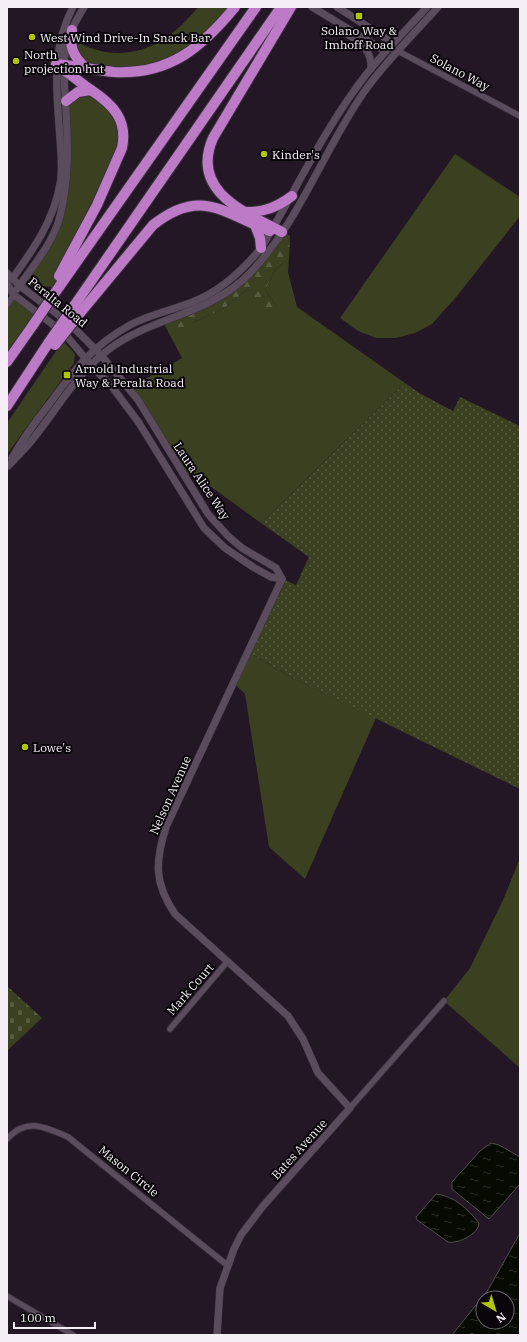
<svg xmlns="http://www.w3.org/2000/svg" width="527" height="1342" viewBox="0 0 527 1342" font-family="'IBM Plex Serif',serif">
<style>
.grass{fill:#3a4020}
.forest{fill:url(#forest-firs)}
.cemetery{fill:url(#cemetery-stones)}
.park{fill:url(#park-dots)}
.water{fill:url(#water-ripples);stroke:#4f4e4a;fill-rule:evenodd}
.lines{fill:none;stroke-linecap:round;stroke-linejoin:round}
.minor-casing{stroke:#3b323d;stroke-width:7}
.tertiary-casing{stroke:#3b323d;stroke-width:8}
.motorway-casing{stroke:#3b323d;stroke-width:12}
.minor{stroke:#5b4c5d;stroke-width:5.5}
.tertiary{stroke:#5b4c5d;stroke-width:7}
.motorway{stroke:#bd7ac7;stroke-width:10}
.motorway-bridge-casing{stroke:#3b323d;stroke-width:12;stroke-linecap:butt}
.motorway-bridge{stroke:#bd7ac7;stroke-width:10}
.poi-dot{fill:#afc506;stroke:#09050a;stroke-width:1.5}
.labels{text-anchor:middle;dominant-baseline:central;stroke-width:4;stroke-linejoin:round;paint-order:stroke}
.poi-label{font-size:12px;fill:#f6eef7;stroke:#09050a;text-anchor:start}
.street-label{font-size:12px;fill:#f6eef7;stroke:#09050a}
</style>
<defs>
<pattern id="forest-firs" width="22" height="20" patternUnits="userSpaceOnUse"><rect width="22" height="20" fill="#3a4020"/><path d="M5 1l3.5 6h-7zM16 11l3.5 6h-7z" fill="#575c41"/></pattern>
<pattern id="cemetery-stones" width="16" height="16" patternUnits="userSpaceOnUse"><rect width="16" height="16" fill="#3a4020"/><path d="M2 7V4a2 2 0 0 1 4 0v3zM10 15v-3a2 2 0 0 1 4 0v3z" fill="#575c41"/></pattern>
<pattern id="park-dots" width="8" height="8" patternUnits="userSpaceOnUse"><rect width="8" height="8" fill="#3a4020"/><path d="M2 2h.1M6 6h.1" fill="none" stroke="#575c41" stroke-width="1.8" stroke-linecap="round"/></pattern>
<pattern id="water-ripples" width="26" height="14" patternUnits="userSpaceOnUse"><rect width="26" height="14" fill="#070a00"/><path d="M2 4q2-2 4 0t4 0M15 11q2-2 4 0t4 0" fill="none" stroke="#2c2e26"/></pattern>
</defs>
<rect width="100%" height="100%" fill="#231725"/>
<!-- grass -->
<g class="grass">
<path d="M198 7H235L205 41 149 69 85 67 70 40C81 44 94 50 105 52 145 58 175 36 198 7Z"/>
<path d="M91 90 107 101 124 139 59 287 20 286 60 218 66 101Z"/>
<path d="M455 154 520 197V216L457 296 432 324 415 333 396 338H376L358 331 340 318Z"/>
<path d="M289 258 288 272 297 307 405 383 261 523 192 473 184 477 128 389 182 358 163 322 170 320 192 323 223 309 248 289 259 299 277 307 265 290 275 270Z"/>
<path d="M14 295 38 313 7 363V305Z"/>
<path d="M63 341 75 354 74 363 7 454V423Z"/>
<path d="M248 652 289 676 376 718 305 879 269 847 245 694 234 683Z"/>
<path d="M520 858V1068L444 1001 470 968 503 900Z"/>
</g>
<!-- forest -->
<path class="forest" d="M282 232 290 236 289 258 275 270 265 290 277 307V315L271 314 248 289 223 309 192 323 186 331 176 332 170 320 206 305 249 274Z"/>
<!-- cemetery -->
<path class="cemetery" d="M7 986 42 1018 7 1051Z"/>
<!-- park -->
<path class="park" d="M405 383 419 393 453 411 460 397 520 426V789L289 676 248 652 282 579 296 585 309 557 261 523Z"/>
<!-- water -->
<g class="water">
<path d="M491 1143 499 1145 520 1157V1184L489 1219 452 1189V1182L480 1151Z"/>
<path d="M436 1194C454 1196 468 1209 479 1223 479 1234 458 1244 448 1242L417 1220 416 1217Z"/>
<path d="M520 1233V1335H452L488 1290ZM483 1298H507V1322H483Z"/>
</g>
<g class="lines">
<!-- minor casing -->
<g class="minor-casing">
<g id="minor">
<path d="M398 51 520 116"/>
<path d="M7 305 14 295"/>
<path d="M170 1029 227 962"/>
<path d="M350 1108 444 1001"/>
<path d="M7 1139C27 1117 46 1127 68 1137L227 1265"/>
<path d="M7 1296 73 1335"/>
</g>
</g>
<!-- tertiary casing -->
<g class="tertiary-casing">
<g id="tertiary">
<path d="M312 7 380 48H391"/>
<path d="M337 7 387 39 389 47"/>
<path d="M344 32C360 42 372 49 371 69"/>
<path d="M7 273 20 286 69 323 101 355 138 400 208 514 228 536 242 548 276 568 282 579"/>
<path d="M12 279C33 250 54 220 60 184 63 169 61 154 60 139 57 91 50 51 73 7"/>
<path d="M7 284 14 295 64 333 91 365 113 388 139 423 204 528 225 548 253 567 271 577 282 579"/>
<path d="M17 289C32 267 54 242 60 216 69 181 68 145 66 110 65 86 61 62 68 40 71 28 78 18 84 7"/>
<path d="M12 458C23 438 36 421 50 403 75 369 92 346 130 325 150 314 174 310 195 301 222 290 243 270 261 248 294 194 321 135 359 84 379 56 404 33 427 7"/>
<path d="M8 466C15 459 22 452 28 445 56 412 76 372 112 347 156 316 211 314 250 273 300 221 323 151 364 92 385 62 413 35 438 7"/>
<path d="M217 1335 220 1288 234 1249 241 1235 263 1206 350 1108 318 1073 303 1039 288 1016 175 914C154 883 155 862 166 827L282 579"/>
</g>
</g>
<!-- motorway casing -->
<g class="motorway-casing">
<g id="motorway">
<path d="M72 30C69 46 73 56 85 67"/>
<path d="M56 64C68 72 79 82 91 90 112 104 128 119 122 148L97 205 59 276"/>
<path d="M57 64C76 66 95 70 114 72 170 75 202 47 235 7"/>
<path d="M66 101 78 92 91 90"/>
<path d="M247 212C265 212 277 207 292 196"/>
<path d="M255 225 260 238 261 248"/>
<path d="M282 232C244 212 190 191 213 138L291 7"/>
<path d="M59 287 256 7"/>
<path d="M74 306 281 7"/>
<path d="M80 313 153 225C201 187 223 213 270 231"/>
<path d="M7 362 33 325"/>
<path d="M7 406 49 342"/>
</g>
</g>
<!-- minor -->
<use href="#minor" class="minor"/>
<!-- tertiary -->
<use href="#tertiary" class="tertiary"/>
<!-- motorway -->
<use href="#motorway" class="motorway"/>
<!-- motorway-bridge casing -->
<g class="motorway-bridge-casing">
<g id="motorway-bridge">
<path d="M33 325 59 287"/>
<path d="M49 342 74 306"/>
<path d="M55 345 80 313"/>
</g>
</g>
<!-- motorway-bridge -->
<use href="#motorway-bridge" class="motorway-bridge"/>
</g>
<!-- markers -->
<g class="poi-dot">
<rect x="355" y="12" width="8" height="8" rx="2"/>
<circle cx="32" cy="37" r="4"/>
<circle cx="16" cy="61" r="4"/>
<circle cx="264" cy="154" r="4"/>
<rect x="63" y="371" width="8" height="8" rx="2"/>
<circle cx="25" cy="747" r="4"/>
</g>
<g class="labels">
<!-- poi labels -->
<g class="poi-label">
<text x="359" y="30" text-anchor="middle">Solano Way &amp;<tspan x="359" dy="14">Imhoff Road</tspan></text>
<text x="40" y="37">West Wind Drive-In Snack Bar</text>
<text x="24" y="54">North<tspan x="24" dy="14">projection hut</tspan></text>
<text x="272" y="154">Kinder's</text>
<text x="75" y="368">Arnold Industrial<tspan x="75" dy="14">Way &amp; Peralta Road</tspan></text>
<text x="33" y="747">Lowe's</text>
</g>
<!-- street labels -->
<g class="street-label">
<text transform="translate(460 72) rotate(28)">Solano Way</text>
<text transform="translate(58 302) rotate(39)">Peralta Road</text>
<text transform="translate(202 481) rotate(56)">Laura Alice Way</text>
<text transform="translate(170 795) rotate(-66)">Nelson Avenue</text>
<text transform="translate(190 989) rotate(-49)">Mark Court</text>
<text transform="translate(299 1149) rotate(-48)">Bates Avenue</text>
<text transform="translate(129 1171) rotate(39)">Mason Circle</text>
</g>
</g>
<!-- border -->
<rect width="527" height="1342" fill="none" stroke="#f6eef7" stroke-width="16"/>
<!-- north arrow -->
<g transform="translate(495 1310) rotate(142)"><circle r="19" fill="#09050a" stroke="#686269"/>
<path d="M0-3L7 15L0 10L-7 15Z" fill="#afc506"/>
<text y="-6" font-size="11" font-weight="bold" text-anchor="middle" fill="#f6eef7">N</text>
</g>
<!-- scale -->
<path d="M14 1322v6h81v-6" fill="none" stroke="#f6eef7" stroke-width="2"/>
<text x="20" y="1322" font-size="12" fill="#f6eef7" stroke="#09050a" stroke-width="3" paint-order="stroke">100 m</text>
</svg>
